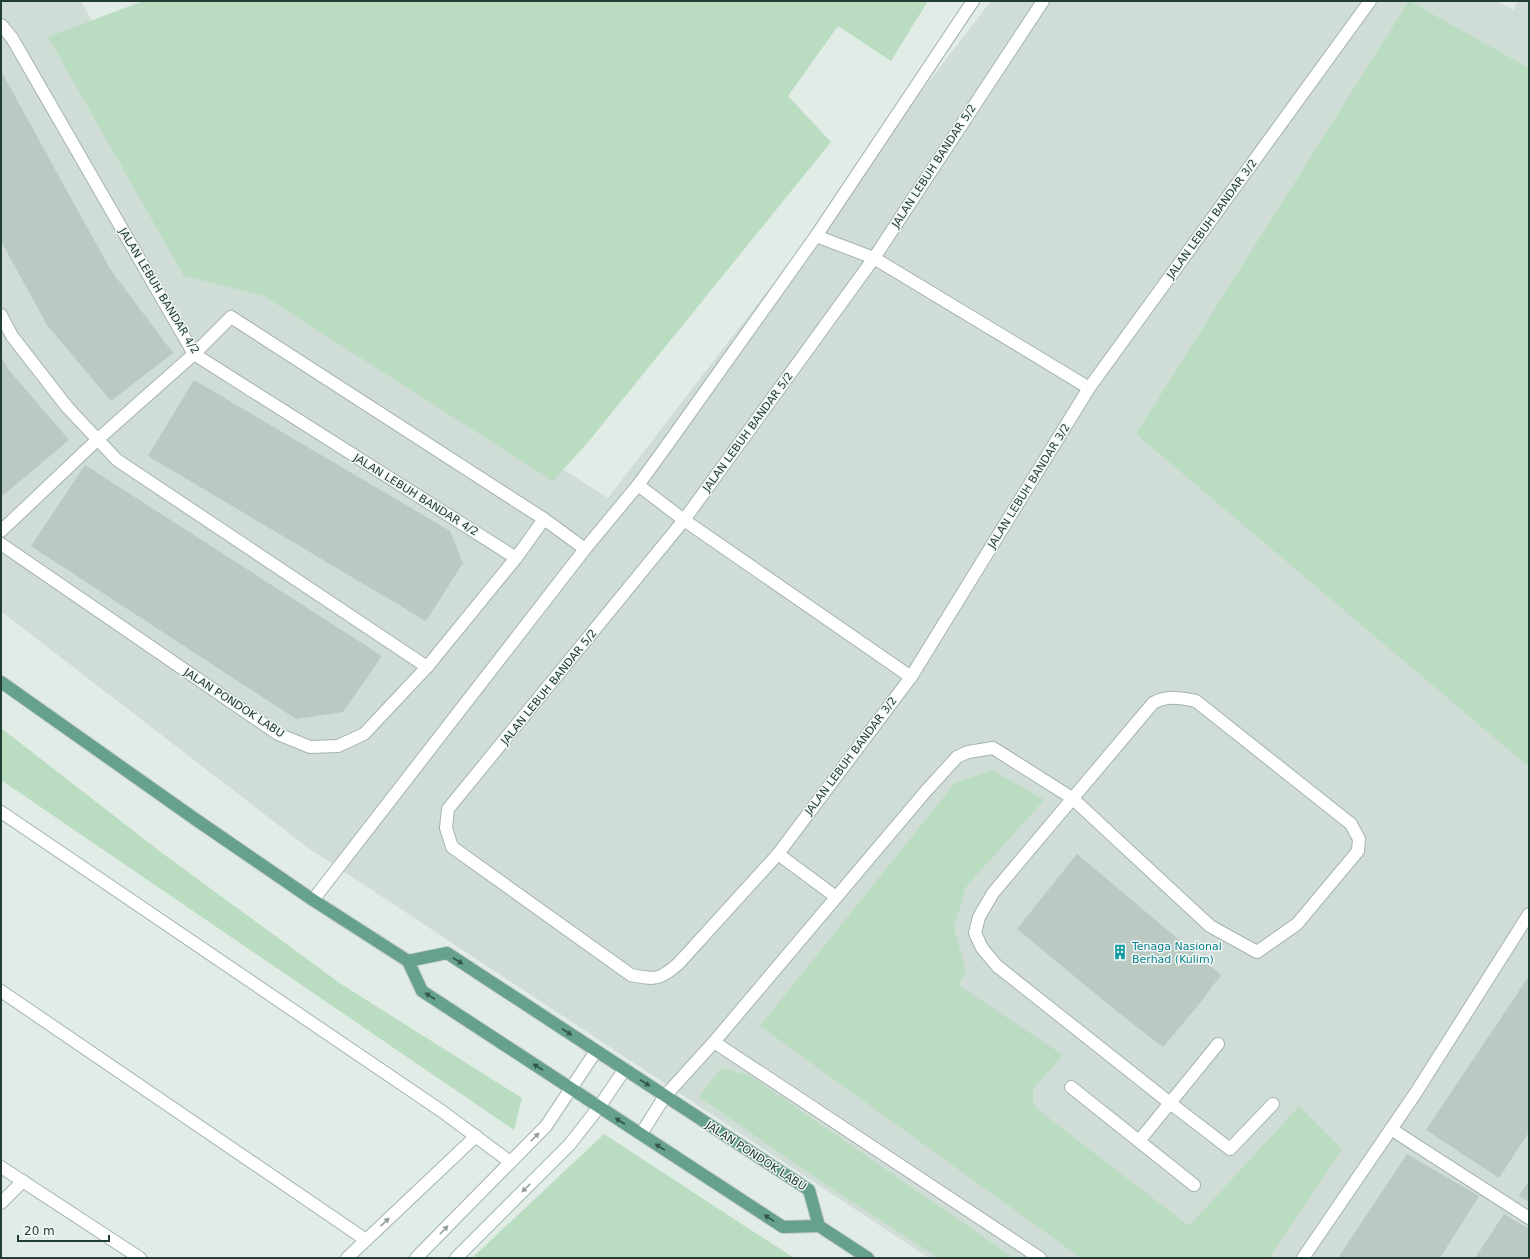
<svg xmlns="http://www.w3.org/2000/svg" width="1530" height="1259" viewBox="0 0 1530 1259" font-family="'DejaVu Sans',sans-serif">
<style>
.built{fill:#d0dcd6}
.green{fill:#baddc2}
.building{fill:#bac9c2}
.lines{fill:none;stroke-linecap:round;stroke-linejoin:round}
.minor-casing{stroke:#a4b4ae;stroke-width:14}
.major-casing{stroke:#c1c9c6;stroke-width:14}
.minor{stroke:#fff;stroke-width:12}
.major{stroke:#66a18f;stroke-width:12}
.oneway{fill:#33564b}
.oneway2{fill:#909e9a}
.labels{text-anchor:middle;dominant-baseline:central;stroke-width:3;stroke-linejoin:round;paint-order:stroke}
.street-label{font-size:11px;fill:#223d34;stroke:#f2f8f5}
.culture-label{font-size:11px;fill:#0d838f;stroke:#f2f8f5;text-anchor:start}
</style>
<rect width="100%" height="100%" fill="#e1ece7"/>
<!-- built -->
<path class="built" d="M1 1H81L222 253 608 498 991 1H1498L1513 10 1518 1H1529V1258H929L307 847 11 619 1 611Z"/>
<!-- green -->
<g class="green">
<path d="M143 1H928L891 61 838 26 788 96 831 142 589 441 553 481 264 296 184 276 48 37Z"/>
<path d="M1409 1 1529 68V767L1136 434Z"/>
<path d="M1 728 162 853 341 984 522 1098 514 1130 1 780Z"/>
<path d="M992 770 1044 800 966 887 954 927 966 972 958 985 1063 1055 1033 1089V1102L1037 1109 1189 1226 1299 1106 1342 1149 1269 1258H1081L760 1026 955 783Z"/>
<path d="M721 1068 749 1075 1014 1258H939L831 1188 699 1097Z"/>
<path d="M604 1134 794 1258H472Z"/>
</g>
<!-- building -->
<g class="building">
<path d="M1 71 110 269 173 353 111 401 47 325 1 241Z"/>
<path d="M1 357 8 369 69 440 1 497Z"/>
<path d="M194 380 450 531 463 563 426 621 148 456Z"/>
<path d="M85 465 382 656 343 712 296 719 31 546Z"/>
<path d="M1077 854 1221 975 1197 1007 1163 1047 1119 1013 1017 929Z"/>
<path d="M1529 976V1132L1499 1178 1426 1130Z"/>
<path d="M1407 1154 1479 1196 1440 1258H1338Z"/>
<path d="M1529 1181V1202L1519 1196Z"/>
<path d="M1504 1214 1529 1229V1258H1475Z"/>
</g>
<g class="lines">
<!-- minor casing -->
<g class="minor-casing">
<g id="minor">
<path d="M1043 1 874 258 684 520 448 809 446 828 452 847 631 975C656 980 660 980 679 963L778 854 911 677 1089 388 1370 1"/>
<path d="M1 25 12 38 194 354 516 558"/>
<path d="M816 236 874 258 1089 388"/>
<path d="M1 315 12 336 67 407 117 460 427 667"/>
<path d="M638 485 684 520 911 677"/>
<path d="M1 531 97 440 194 354 231 317 544 519 585 549"/>
<path d="M1 544 278 734 310 747 338 746 364 734 427 667 516 558 544 519"/>
<path d="M1 812 443 1112 510 1162"/>
<path d="M778 854 836 897"/>
<path d="M313 900 585 549 638 485 665 448 816 236 973 1"/>
<path d="M1 991 366 1240"/>
<path d="M714 1042 1040 1258"/>
<path d="M1071 1087 1194 1185"/>
<path d="M1391 1129 1529 1218"/>
<path d="M641 1134 665 1096 714 1042 926 791 957 757 968 752 993 748 1072 798 1210 926 1257 952 1297 924 1358 851 1359 839 1351 824 1196 701C1180 698 1168 695 1153 703L993 893 979 917 975 933 982 948 997 966 1170 1103 1230 1149 1273 1104"/>
<path d="M1139 1141 1218 1044"/>
<path d="M1 1167 140 1258"/>
<path d="M1 1203 23 1181"/>
<path d="M347 1258 476 1136"/>
<path d="M416 1258 546 1126 596 1051"/>
<path d="M456 1258 570 1144 599 1107 625 1069"/>
<path d="M1303 1258 1415 1094 1529 914"/>
</g>
</g>
<!-- major casing -->
<g class="major-casing">
<g id="major">
<path d="M1 682 195 819 313 900 408 961 422 991 783 1227 819 1226"/>
<path d="M408 961 447 953 809 1190 819 1226"/>
<path d="M819 1226 868 1258"/>
</g>
</g>
<!-- minor -->
<use href="#minor" class="minor"/>
<!-- major -->
<use href="#major" class="major"/>
</g>
<!-- one-way arrows -->
<defs><path id="oneway-solid" d="M-6-.8H1V-3.2L6.5 0L1 3.2V.8H-6Z"/></defs>
<g class="oneway">
<use href="#oneway-solid" transform="translate(458 961) rotate(33)"/>
<use href="#oneway-solid" transform="translate(430 996) rotate(-147)"/>
<use href="#oneway-solid" transform="translate(567 1032) rotate(33)"/>
<use href="#oneway-solid" transform="translate(538 1067) rotate(-147)"/>
<use href="#oneway-solid" transform="translate(645 1083) rotate(33)"/>
<use href="#oneway-solid" transform="translate(620 1121) rotate(-147)"/>
<use href="#oneway-solid" transform="translate(660 1147) rotate(-147)"/>
<use href="#oneway-solid" transform="translate(769 1218) rotate(-147)"/>
</g>
<g class="oneway2">
<use href="#oneway-solid" transform="translate(535 1137) rotate(-45)"/>
<use href="#oneway-solid" transform="translate(526 1188) rotate(135)"/>
<use href="#oneway-solid" transform="translate(385 1222) rotate(-43)"/>
<use href="#oneway-solid" transform="translate(444 1230) rotate(-46)"/>
</g>
<!-- icons -->
<defs>
<g id="building-bare" transform="scale(1.2)"><path d="M-4-6H4V6H1V3H-1V6H-4ZM-2.5-4.3h1.7v1.8h-1.7ZM.8-4.3h1.7v1.8H.8ZM-2.5-1h1.7V.8h-1.7ZM.8-1h1.7V.8H.8Z" fill="#0f9aa8" stroke="#f2f8f5" stroke-width="2.5" paint-order="stroke"/></g>
</defs>
<g fill-rule="evenodd">
<use href="#building-bare" x="1120" y="952"/>
</g>
<g class="labels">
<!-- street labels -->
<g class="street-label">
<text transform="translate(934 166) rotate(-57)">JALAN LEBUH BANDAR 5/2</text>
<text transform="translate(1212 219) rotate(-54)">JALAN LEBUH BANDAR 3/2</text>
<text transform="translate(159 291) rotate(59)">JALAN LEBUH BANDAR 4/2</text>
<text transform="translate(748 432) rotate(-54)">JALAN LEBUH BANDAR 5/2</text>
<text transform="translate(1029 486) rotate(-58)">JALAN LEBUH BANDAR 3/2</text>
<text transform="translate(416 495) rotate(32)">JALAN LEBUH BANDAR 4/2</text>
<text transform="translate(549 687) rotate(-51)">JALAN LEBUH BANDAR 5/2</text>
<text transform="translate(234 703) rotate(33)">JALAN PONDOK LABU</text>
<text transform="translate(851 756) rotate(-53)">JALAN LEBUH BANDAR 3/2</text>
<text transform="translate(756 1156) rotate(33)">JALAN PONDOK LABU</text>
</g>
<!-- culture labels -->
<g class="culture-label">
<text x="1132" y="946">Tenaga Nasional<tspan x="1132" dy="13">Berhad (Kulim)</tspan></text>
</g>
</g>
<!-- border -->
<rect width="1530" height="1259" fill="none" stroke="#223d34" stroke-width="4"/>
<!-- scale -->
<path d="M18 1235v6h91v-6" fill="none" stroke="#223d34" stroke-width="2"/>
<text x="24" y="1235" font-size="12" fill="#223d34" stroke="#f2f8f5" stroke-width="3" paint-order="stroke">20 m</text>
</svg>
